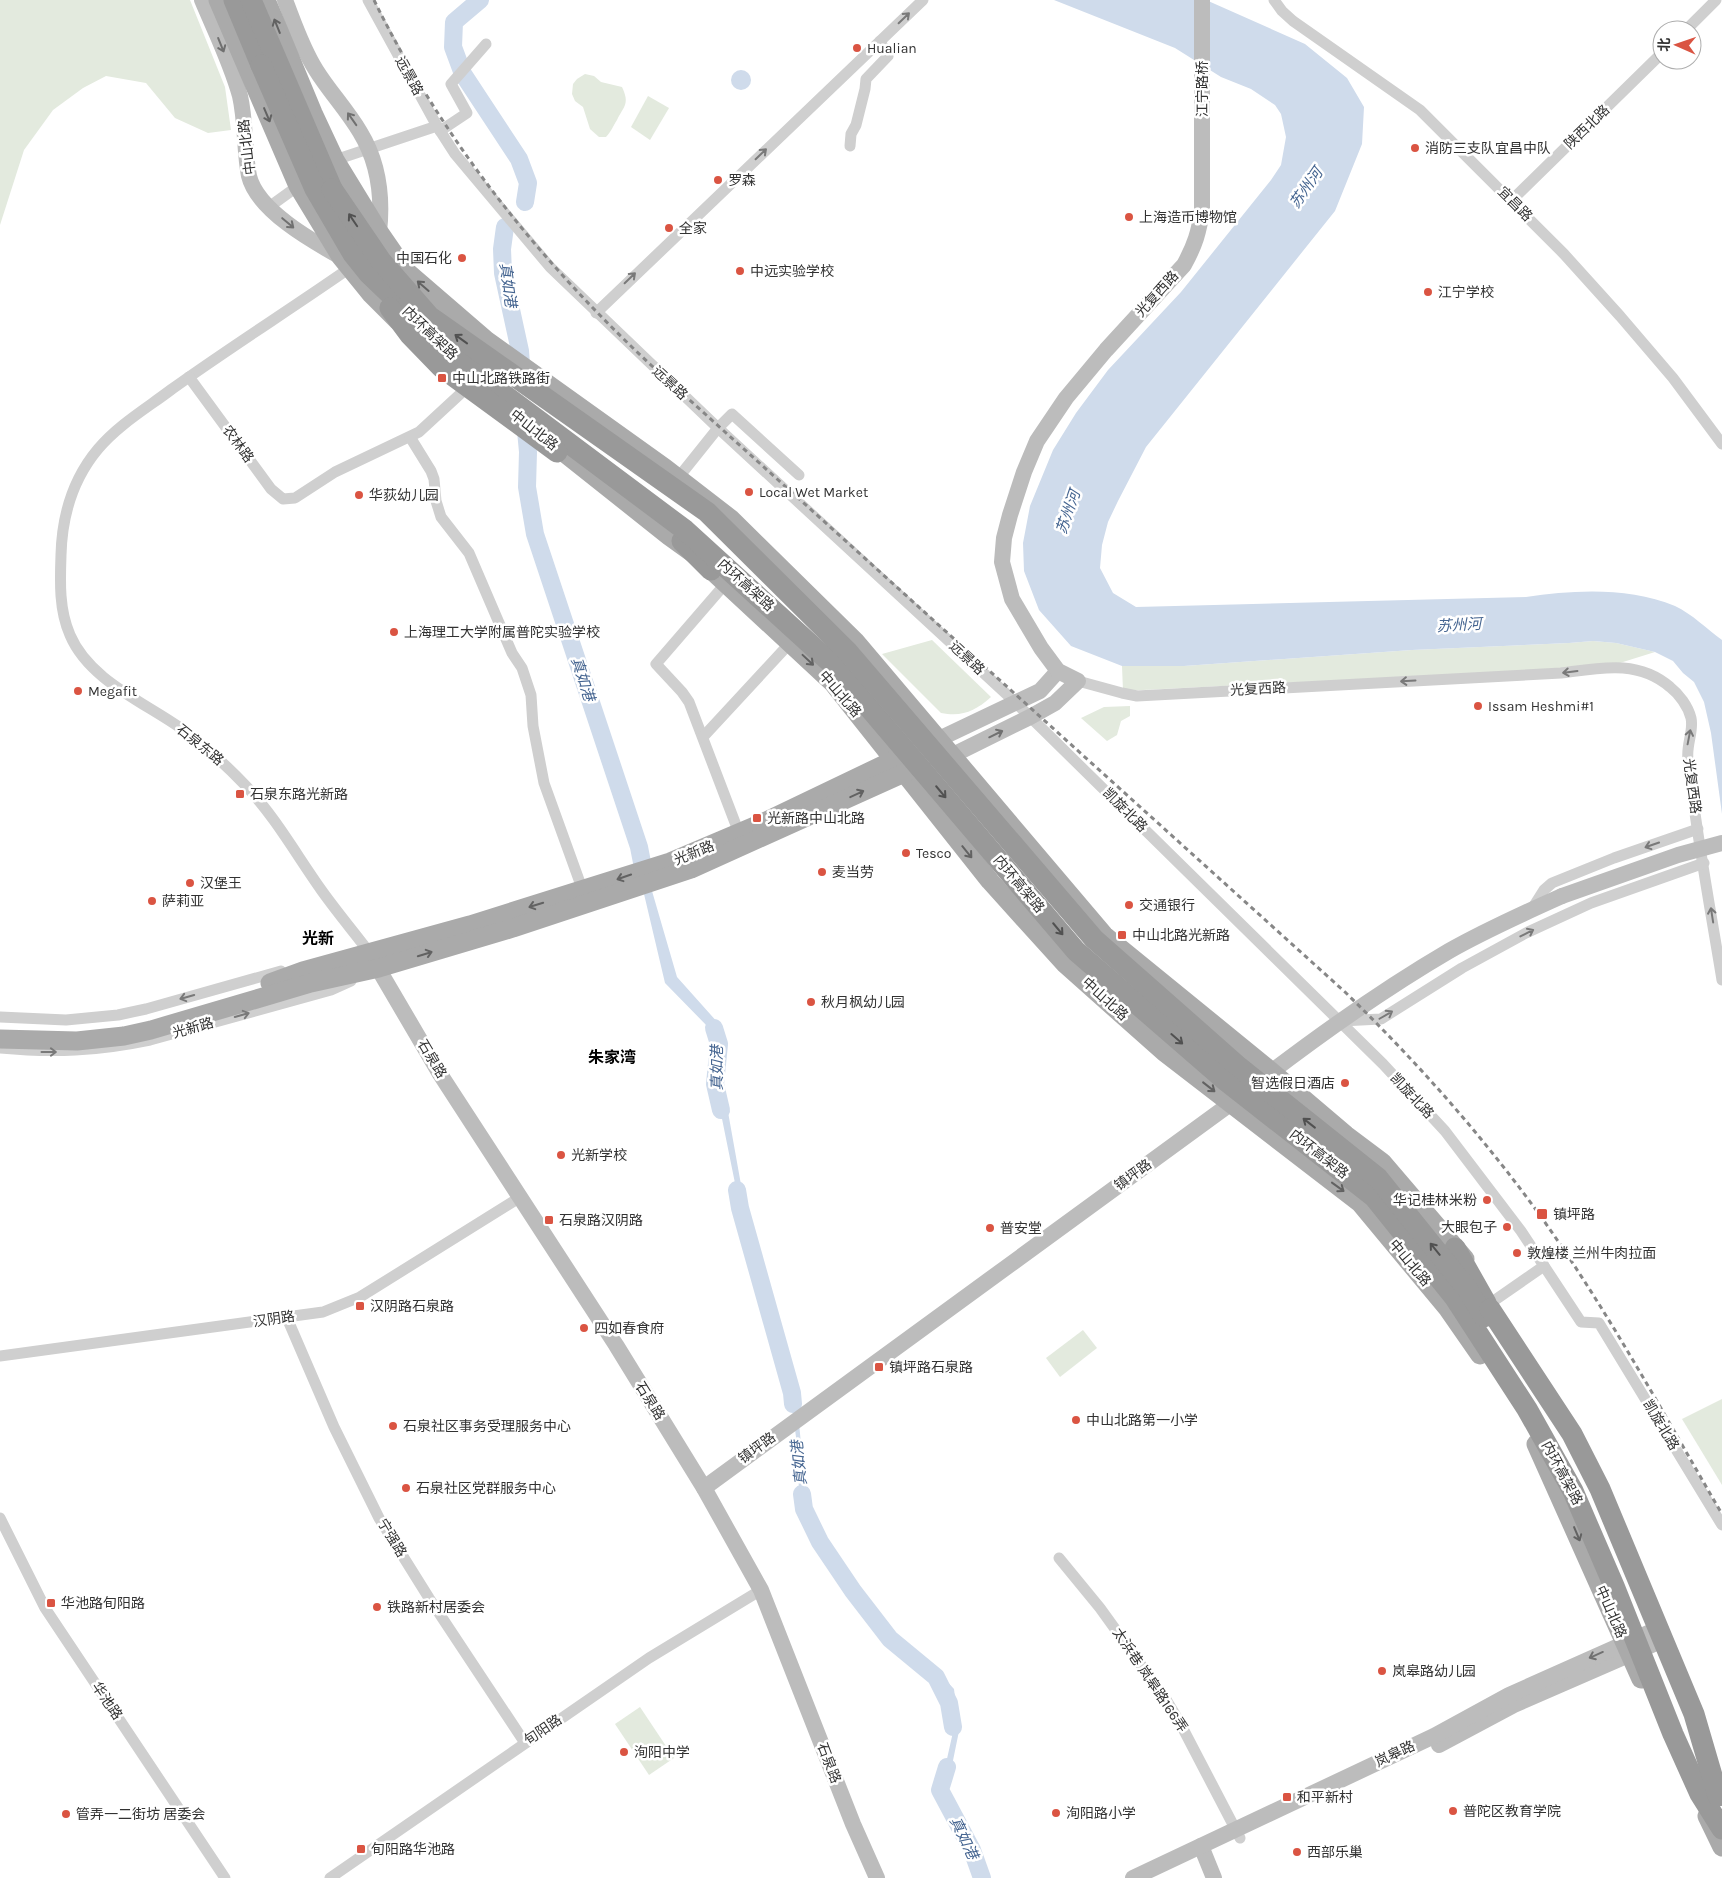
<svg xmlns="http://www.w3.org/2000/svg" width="1722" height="1878" viewBox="0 0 1722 1878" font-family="Karla,'Noto Sans SC',sans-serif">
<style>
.green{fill:#e3eade}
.water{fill:#cfdbeb}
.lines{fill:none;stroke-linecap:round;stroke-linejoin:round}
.river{stroke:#cfdbeb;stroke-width:18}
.street{stroke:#cfcfcf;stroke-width:11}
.secondary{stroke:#bcbcbc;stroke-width:16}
.primary{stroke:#aaa;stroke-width:19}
.highway{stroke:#999;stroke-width:21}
.rail{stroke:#878787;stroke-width:3;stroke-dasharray:5 4;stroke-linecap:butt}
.secondary-bridge{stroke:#bcbcbc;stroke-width:16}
.highway-bridge{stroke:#999;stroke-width:21}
.oneway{stroke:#797979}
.oneway2{stroke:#626262}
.oneway3{stroke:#707070}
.oneway4{stroke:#515151}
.poi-dot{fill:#da5442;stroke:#fff;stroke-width:2}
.labels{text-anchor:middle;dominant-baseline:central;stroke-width:5;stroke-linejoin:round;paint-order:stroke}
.poi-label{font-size:14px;fill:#323232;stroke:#fff;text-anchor:start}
.street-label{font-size:14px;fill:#323232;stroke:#fff}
.water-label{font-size:15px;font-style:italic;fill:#446490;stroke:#fff}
.quarter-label{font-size:16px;font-weight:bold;fill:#000;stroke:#fff}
</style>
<rect width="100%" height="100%" fill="#fff"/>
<!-- green -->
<g class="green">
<path d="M0 0H190L225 87 231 130 208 133 175 118 146 83 106 76 83 88 53 110 24 150 0 225Z"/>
<path d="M585 74 594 76 601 82 622 87C630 104 624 106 617 120 613 126 611 132 606 137H599L590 129 583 107 575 101 572 94 573 84 577 79Z"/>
<path d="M648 96 669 108 650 140 631 127Z"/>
<path d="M932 640 991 697C975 711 963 717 941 713L882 654Z"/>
<path d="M1593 641 1616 643 1655 652 1607 667 1123 691 1122 666H1184L1412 650 1569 643Z"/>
<path d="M1130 706V716L1121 721 1117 735 1107 741 1081 718 1104 707Z"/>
<path d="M1083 1330 1097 1348 1060 1377 1046 1358Z"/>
<path d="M1722 1399V1485L1682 1419Z"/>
<path d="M640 1707 674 1758 649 1775 615 1724Z"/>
</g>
<!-- water -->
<g class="water">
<path d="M1054 0H1206L1305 44 1347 78 1364 107 1362 144 1335 211 1146 447 1118 501 1108 522 1102 545 1100 568 1113 593 1136 607 1526 597C1574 590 1629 587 1675 606 1692 614 1707 629 1722 640V814L1711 733 1704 702 1694 682 1683 673 1673 661 1655 652 1616 643 1593 641 1569 643 1412 650 1184 666H1122L1071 646 1039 610 1024 571 1023 543 1030 506 1053 450 1076 413 1108 370 1181 292 1271 180 1281 165 1286 137 1281 114 1275 105 1251 89 1221 77 1175 48Z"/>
<circle cx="741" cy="80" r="10"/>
<path d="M652 891 677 977 719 1024 726 1044 723 1084 745 1207 795 1382 808 1516 820 1542 853 1591 867 1602 903 1642 930 1663 954 1689 959 1731 947 1790 980 1850 989 1878H979L972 1850 940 1790 953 1732 948 1692 926 1669 904 1650 850 1594 817 1543 800 1508 796 1437 789 1385 740 1208 716 1089 718 1050 709 1028 665 983 644 894Z"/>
</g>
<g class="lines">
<!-- river -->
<g class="river">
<path d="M480 0 454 22 453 47 463 74 519 159 528 183 525 202"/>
<path d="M505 227 502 249 503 273 520 351 522 377"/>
<path d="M525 420 528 452 527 487 535 534 639 847 646 883"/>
<path d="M714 1028 719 1044 715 1084 721 1110"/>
<path d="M737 1190 740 1208 792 1393 793 1404"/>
<path d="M802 1494 804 1509 820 1542 853 1591 890 1639 936 1677 949 1703 953 1727"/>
<path d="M947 1767 940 1790 972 1850 982 1878"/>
</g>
<!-- street -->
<g class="street">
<path d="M368 0 437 126 455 154 550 267 718 428 1016 703 1383 1064 1445 1131 1521 1231 1581 1322 1599 1323 1722 1525"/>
<path d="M1274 0 1282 11 1293 21 1420 110 1564 254 1620 316 1673 378 1722 444"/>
<path d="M1686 30 1716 0"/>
<path d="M440 131 467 113 451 84 486 44"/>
<path d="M850 146 851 134 856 125 865 89 866 79 888 56 880 41"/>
<path d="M335 160 437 126"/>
<path d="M1511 201 1662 53"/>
<path d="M269 207 298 186"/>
<path d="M354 265C294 307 232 346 172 389 147 408 118 425 98 449 72 480 62 516 61 555 60 582 59 610 70 635 89 680 144 702 182 729 205 746 227 766 246 786 276 818 297 856 322 891 337 912 353 931 369 952"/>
<path d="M596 313 923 0"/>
<path d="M189 377 271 489 283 499 295 498 335 472 419 432 471 384"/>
<path d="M410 437 431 471 434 479 436 501 441 517 469 553 512 653 522 668 531 695 533 726 544 783 583 891"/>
<path d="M678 478 718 428 732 414 799 475"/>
<path d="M726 583 656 664 682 692 689 702 739 833"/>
<path d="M1078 681 1122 693 1137 696 1561 673C1599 668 1638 659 1670 687 1679 694 1688 706 1691 718 1694 731 1686 745 1688 759 1696 833 1710 907 1722 980"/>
<path d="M703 737 790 643"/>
<path d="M1532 909 1544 890 1552 883 1614 858 1698 829"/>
<path d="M0 1017 66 1020 118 1015 146 1009 281 971"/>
<path d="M1341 1021 1381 1019 1462 968 1526 933 1591 903 1704 863"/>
<path d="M0 1048C54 1053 97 1051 150 1040L331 990 351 981"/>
<path d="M1495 1300 1544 1266"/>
<path d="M287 1318 334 1427 379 1518 429 1598 525 1743"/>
<path d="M0 1356 323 1312 360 1297 519 1198"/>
<path d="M0 1518 45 1608 225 1878"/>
<path d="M1059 1558 1100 1608 1167 1701 1179 1721 1240 1838"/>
<path d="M330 1878 649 1658 761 1590"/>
</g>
<!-- secondary -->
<g class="secondary">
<path d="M202 0C215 31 231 63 240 96 246 122 244 150 249 176 257 210 312 241 341 257"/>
<path d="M285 0C294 23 302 48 316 70 329 91 347 110 360 132 379 163 383 196 379 232"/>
<path d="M939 739 1040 691 1058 671"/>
<path d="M953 755 1030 717 1055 703 1078 681 1058 671 1041 648 1012 599 1002 562 1004 538 1010 515 1024 472 1037 441 1066 398 1106 350 1184 265C1195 245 1199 232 1202 210V0"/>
<path d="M372 958 440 1074 616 1345 704 1488 761 1590 853 1824 877 1878"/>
<path d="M1262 1079C1322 1033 1384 989 1449 951 1486 930 1524 913 1562 896"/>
<path d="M704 1488 1241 1096"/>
<path d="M1439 1745 1514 1705 1661 1641"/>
<path d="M1201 1846 1214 1878"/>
<path d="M1133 1878 1434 1736 1509 1695 1657 1629"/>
</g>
<!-- primary -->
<g class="primary">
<path d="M218 0 298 186 341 257 371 294 398 321"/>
<path d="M266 0 313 113 335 160 379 232 406 271 486 340 665 468 731 519 855 641 1104 935 1272 1072 1346 1135 1382 1162 1465 1259"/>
<path d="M547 439 669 536 694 554 833 683 990 881 1065 964 1164 1052 1360 1203 1448 1309 1480 1355"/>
<path d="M270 983 303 971 470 925 670 862 762 823 904 755"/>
<path d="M0 1039 77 1041 124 1036 151 1030 311 983 379 968 513 928 691 869 915 768"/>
<path d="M1536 1444 1641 1679"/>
<path d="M1707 1816 1722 1847"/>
</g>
<!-- highway -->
<g class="highway">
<path d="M234 0 261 65"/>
<path d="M251 0 332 189"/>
<path d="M682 541 711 570"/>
<path d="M1455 1248 1486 1303"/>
</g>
<!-- rail -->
<path class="rail" d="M374 0C442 139 539 261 652 366L1345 992C1416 1061 1481 1134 1539 1214 1607 1309 1663 1413 1722 1514"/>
<!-- secondary-bridge -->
<path class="secondary-bridge" d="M1562 896 1678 855 1722 843"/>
<!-- highway-bridge -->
<g class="highway-bridge">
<path d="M261 65 315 189 353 254 369 274 463 364 685 530 831 663 1076 951 1226 1081 1374 1197 1455 1298 1527 1409 1573 1491 1614 1586 1673 1734 1700 1794 1722 1829"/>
<path d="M332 189 381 261 429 316 707 512 848 652 1094 939 1239 1067 1378 1178 1468 1290 1484 1317"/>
<path d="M390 308 410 335 441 367 557 452"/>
<path d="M1490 1309 1572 1434 1600 1489 1694 1714 1718 1796"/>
</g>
</g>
<!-- one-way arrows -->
<defs><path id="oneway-shaft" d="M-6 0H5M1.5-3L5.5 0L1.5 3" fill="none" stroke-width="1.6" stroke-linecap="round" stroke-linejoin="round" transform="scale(1.25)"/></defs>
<g class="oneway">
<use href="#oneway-shaft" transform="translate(904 18) rotate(-44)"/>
<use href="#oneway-shaft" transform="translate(761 154) rotate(-44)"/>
<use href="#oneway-shaft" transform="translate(630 278) rotate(-44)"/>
<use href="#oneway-shaft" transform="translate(1570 672) rotate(173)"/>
<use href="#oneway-shaft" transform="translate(1408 681) rotate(177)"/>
<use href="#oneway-shaft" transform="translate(1689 737) rotate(-79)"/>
<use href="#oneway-shaft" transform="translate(1652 845) rotate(161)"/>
<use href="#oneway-shaft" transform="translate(1712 915) rotate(-99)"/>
<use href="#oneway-shaft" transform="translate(1527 933) rotate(-27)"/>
<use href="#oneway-shaft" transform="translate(187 997) rotate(164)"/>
<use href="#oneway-shaft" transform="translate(242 1015) rotate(-16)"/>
<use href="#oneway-shaft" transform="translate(1386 1015) rotate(-30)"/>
<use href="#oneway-shaft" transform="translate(49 1052)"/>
</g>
<g class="oneway2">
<use href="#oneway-shaft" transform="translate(277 26) rotate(-112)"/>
<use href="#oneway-shaft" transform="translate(267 115) rotate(67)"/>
<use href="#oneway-shaft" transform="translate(423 286) rotate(-139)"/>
<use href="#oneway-shaft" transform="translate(808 660) rotate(43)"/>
<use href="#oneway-shaft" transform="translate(857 794) rotate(-25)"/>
<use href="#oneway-shaft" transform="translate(967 852) rotate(51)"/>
<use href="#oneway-shaft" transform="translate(624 877) rotate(161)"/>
<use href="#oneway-shaft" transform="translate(536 905) rotate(163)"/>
<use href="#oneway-shaft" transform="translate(425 954) rotate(-17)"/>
<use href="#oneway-shaft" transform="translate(1209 1087) rotate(38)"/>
<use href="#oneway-shaft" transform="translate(1338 1187) rotate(36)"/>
<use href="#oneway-shaft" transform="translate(1577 1534) rotate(67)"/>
</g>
<g class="oneway3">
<use href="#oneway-shaft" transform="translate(221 45) rotate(68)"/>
<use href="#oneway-shaft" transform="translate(352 119) rotate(-125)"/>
<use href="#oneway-shaft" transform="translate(288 223) rotate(40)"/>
<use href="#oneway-shaft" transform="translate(996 734) rotate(-26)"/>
<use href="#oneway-shaft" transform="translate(1596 1655) rotate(156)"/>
</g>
<g class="oneway4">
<use href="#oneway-shaft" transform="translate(353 220) rotate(-124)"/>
<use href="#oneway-shaft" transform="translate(461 339) rotate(-144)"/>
<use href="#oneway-shaft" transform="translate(941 792) rotate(50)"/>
<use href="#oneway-shaft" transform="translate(1058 929) rotate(50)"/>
<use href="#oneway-shaft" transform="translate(1177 1039) rotate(41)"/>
<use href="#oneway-shaft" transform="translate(1309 1123) rotate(-142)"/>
<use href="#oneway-shaft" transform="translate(1435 1249) rotate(-129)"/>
</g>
<!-- markers -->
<g class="poi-dot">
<circle cx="857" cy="48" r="5"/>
<circle cx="1415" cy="148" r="5"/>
<circle cx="718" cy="180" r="5"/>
<circle cx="1129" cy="217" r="5"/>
<circle cx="669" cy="228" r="5"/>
<circle cx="462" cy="258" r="5"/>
<circle cx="740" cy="271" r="5"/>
<circle cx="1428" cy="292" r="5"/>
<rect x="437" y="373" width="10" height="10" rx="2.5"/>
<circle cx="749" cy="492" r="5"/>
<circle cx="359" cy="495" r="5"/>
<circle cx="394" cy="632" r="5"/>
<circle cx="78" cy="691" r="5"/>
<circle cx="1478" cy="706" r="5"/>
<rect x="235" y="789" width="10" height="10" rx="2.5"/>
<rect x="752" y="813" width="10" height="10" rx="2.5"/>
<circle cx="906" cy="853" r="5"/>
<circle cx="822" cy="872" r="5"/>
<circle cx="190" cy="883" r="5"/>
<circle cx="152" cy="901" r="5"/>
<circle cx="1129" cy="905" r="5"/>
<rect x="1117" y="930" width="10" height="10" rx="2.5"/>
<circle cx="811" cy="1002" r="5"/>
<circle cx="1345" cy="1083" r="5"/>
<circle cx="561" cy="1155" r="5"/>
<circle cx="1487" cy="1200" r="5"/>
<rect x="1536" y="1208" width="12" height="12" rx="2.5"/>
<rect x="544" y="1215" width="10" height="10" rx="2.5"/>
<circle cx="1507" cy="1227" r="5"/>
<circle cx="990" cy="1228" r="5"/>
<circle cx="1517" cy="1253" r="5"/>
<rect x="355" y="1301" width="10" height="10" rx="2.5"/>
<circle cx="584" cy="1328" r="5"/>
<rect x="874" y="1362" width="10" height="10" rx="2.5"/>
<circle cx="1076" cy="1420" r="5"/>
<circle cx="393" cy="1426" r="5"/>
<circle cx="406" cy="1488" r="5"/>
<rect x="46" y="1598" width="10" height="10" rx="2.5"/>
<circle cx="377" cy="1607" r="5"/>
<circle cx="1382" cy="1671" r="5"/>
<circle cx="624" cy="1752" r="5"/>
<rect x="1282" y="1792" width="10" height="10" rx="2.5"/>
<circle cx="1453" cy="1811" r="5"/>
<circle cx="1056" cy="1813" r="5"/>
<circle cx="66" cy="1814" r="5"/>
<rect x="356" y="1844" width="10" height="10" rx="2.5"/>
<circle cx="1297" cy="1852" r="5"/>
</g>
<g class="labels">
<!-- poi labels -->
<g class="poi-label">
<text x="867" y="48">Hualian</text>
<text x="1425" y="148">消防三支队宜昌中队</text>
<text x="728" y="180">罗森</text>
<text x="1139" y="217">上海造币博物馆</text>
<text x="679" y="228">全家</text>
<text x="452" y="258" text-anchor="end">中国石化</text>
<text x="750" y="271">中远实验学校</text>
<text x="1438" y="292">江宁学校</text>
<text x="452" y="378">中山北路铁路街</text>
<text x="759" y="492">Local Wet Market</text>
<text x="369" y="495">华荻幼儿园</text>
<text x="404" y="632">上海理工大学附属普陀实验学校</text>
<text x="88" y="691">Megafit</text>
<text x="1488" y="706">Issam Heshmi#1</text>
<text x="250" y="794">石泉东路光新路</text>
<text x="767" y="818">光新路中山北路</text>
<text x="916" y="853">Tesco</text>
<text x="832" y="872">麦当劳</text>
<text x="200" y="883">汉堡王</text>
<text x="162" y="901">萨莉亚</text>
<text x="1139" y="905">交通银行</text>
<text x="1132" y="935">中山北路光新路</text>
<text x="821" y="1002">秋月枫幼儿园</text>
<text x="1335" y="1083" text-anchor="end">智选假日酒店</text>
<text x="571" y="1155">光新学校</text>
<text x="1477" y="1200" text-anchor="end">华记桂林米粉</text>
<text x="1553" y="1214">镇坪路</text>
<text x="559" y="1220">石泉路汉阴路</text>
<text x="1497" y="1227" text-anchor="end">大眼包子</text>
<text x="1000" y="1228">普安堂</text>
<text x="1527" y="1253">敦煌楼 兰州牛肉拉面</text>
<text x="370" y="1306">汉阴路石泉路</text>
<text x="594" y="1328">四如春食府</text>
<text x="889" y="1367">镇坪路石泉路</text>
<text x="1086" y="1420">中山北路第一小学</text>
<text x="403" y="1426">石泉社区事务受理服务中心</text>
<text x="416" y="1488">石泉社区党群服务中心</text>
<text x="61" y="1603">华池路旬阳路</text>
<text x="387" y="1607">铁路新村居委会</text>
<text x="1392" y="1671">岚皋路幼儿园</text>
<text x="634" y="1752">洵阳中学</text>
<text x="1297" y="1797">和平新村</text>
<text x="1463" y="1811">普陀区教育学院</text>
<text x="1066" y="1813">洵阳路小学</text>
<text x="76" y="1814">管弄一二街坊 居委会</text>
<text x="371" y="1849">旬阳路华池路</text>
<text x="1307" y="1852">西部乐巢</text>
</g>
<!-- street labels -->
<g class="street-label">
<text transform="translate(409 76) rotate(61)">远景路</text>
<text transform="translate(1202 89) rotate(-90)">江宁路桥</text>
<text transform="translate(1587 127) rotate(-44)">陕西北路</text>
<text transform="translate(247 147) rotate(-97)">中山北路</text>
<text transform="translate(1515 204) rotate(45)">宜昌路</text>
<text transform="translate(1157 294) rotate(-48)">光复西路</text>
<text transform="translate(430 333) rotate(44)">内环高架路</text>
<text transform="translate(670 383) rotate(43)">远景路</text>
<text transform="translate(534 430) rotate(38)">中山北路</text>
<text transform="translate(238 444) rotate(54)">农林路</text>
<text transform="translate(746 585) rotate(42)">内环高架路</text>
<text transform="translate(967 658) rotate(43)">远景路</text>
<text transform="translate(1258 689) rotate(-3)">光复西路</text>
<text transform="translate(840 694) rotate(49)">中山北路</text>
<text transform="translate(200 745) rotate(39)">石泉东路</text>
<text transform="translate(1692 786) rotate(82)">光复西路</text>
<text transform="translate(1125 810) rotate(45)">凯旋北路</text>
<text transform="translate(694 853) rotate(-22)">光新路</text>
<text transform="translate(1019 884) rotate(50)">内环高架路</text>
<text transform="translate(1105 999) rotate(42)">中山北路</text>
<text transform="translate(193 1028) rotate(-16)">光新路</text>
<text transform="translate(432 1059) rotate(59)">石泉路</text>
<text transform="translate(1412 1096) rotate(47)">凯旋北路</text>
<text transform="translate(1319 1154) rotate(38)">内环高架路</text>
<text transform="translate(1133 1175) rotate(-36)">镇坪路</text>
<text transform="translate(1410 1263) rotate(50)">中山北路</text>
<text transform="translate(274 1319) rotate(-8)">汉阴路</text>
<text transform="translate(650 1401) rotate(58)">石泉路</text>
<text transform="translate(1661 1425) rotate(59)">凯旋北路</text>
<text transform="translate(757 1448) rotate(-36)">镇坪路</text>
<text transform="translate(1562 1473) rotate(62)">内环高架路</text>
<text transform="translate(392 1538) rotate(59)">宁强路</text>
<text transform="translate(1611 1612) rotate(66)">中山北路</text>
<text transform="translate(1150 1680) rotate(56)">太浜巷 岚皋路166弄</text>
<text transform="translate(107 1701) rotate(56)">华池路</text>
<text transform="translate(543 1730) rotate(-34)">旬阳路</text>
<text transform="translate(1395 1754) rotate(-25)">岚皋路</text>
<text transform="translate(829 1763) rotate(69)">石泉路</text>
</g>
<!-- water labels -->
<g class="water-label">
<text transform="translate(1306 188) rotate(-55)">苏州河</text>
<text transform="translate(508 285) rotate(82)">真如港</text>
<text transform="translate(1068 512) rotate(-71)">苏州河</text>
<text transform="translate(1459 625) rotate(-3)">苏州河</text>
<text transform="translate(583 679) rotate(72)">真如港</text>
<text transform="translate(717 1068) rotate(-90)">真如港</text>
<text transform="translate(799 1463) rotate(-96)">真如港</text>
<text transform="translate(964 1838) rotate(64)">真如港</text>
</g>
<!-- quarter labels -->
<g class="quarter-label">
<text x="318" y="938">光新</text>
<text x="612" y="1057">朱家湾</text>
</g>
</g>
<!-- north arrow -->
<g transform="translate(1677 45) rotate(272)"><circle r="24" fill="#ffffff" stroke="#adadad"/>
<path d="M0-4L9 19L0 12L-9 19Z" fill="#da5442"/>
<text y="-8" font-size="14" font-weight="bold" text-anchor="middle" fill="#323232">北</text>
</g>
</svg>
